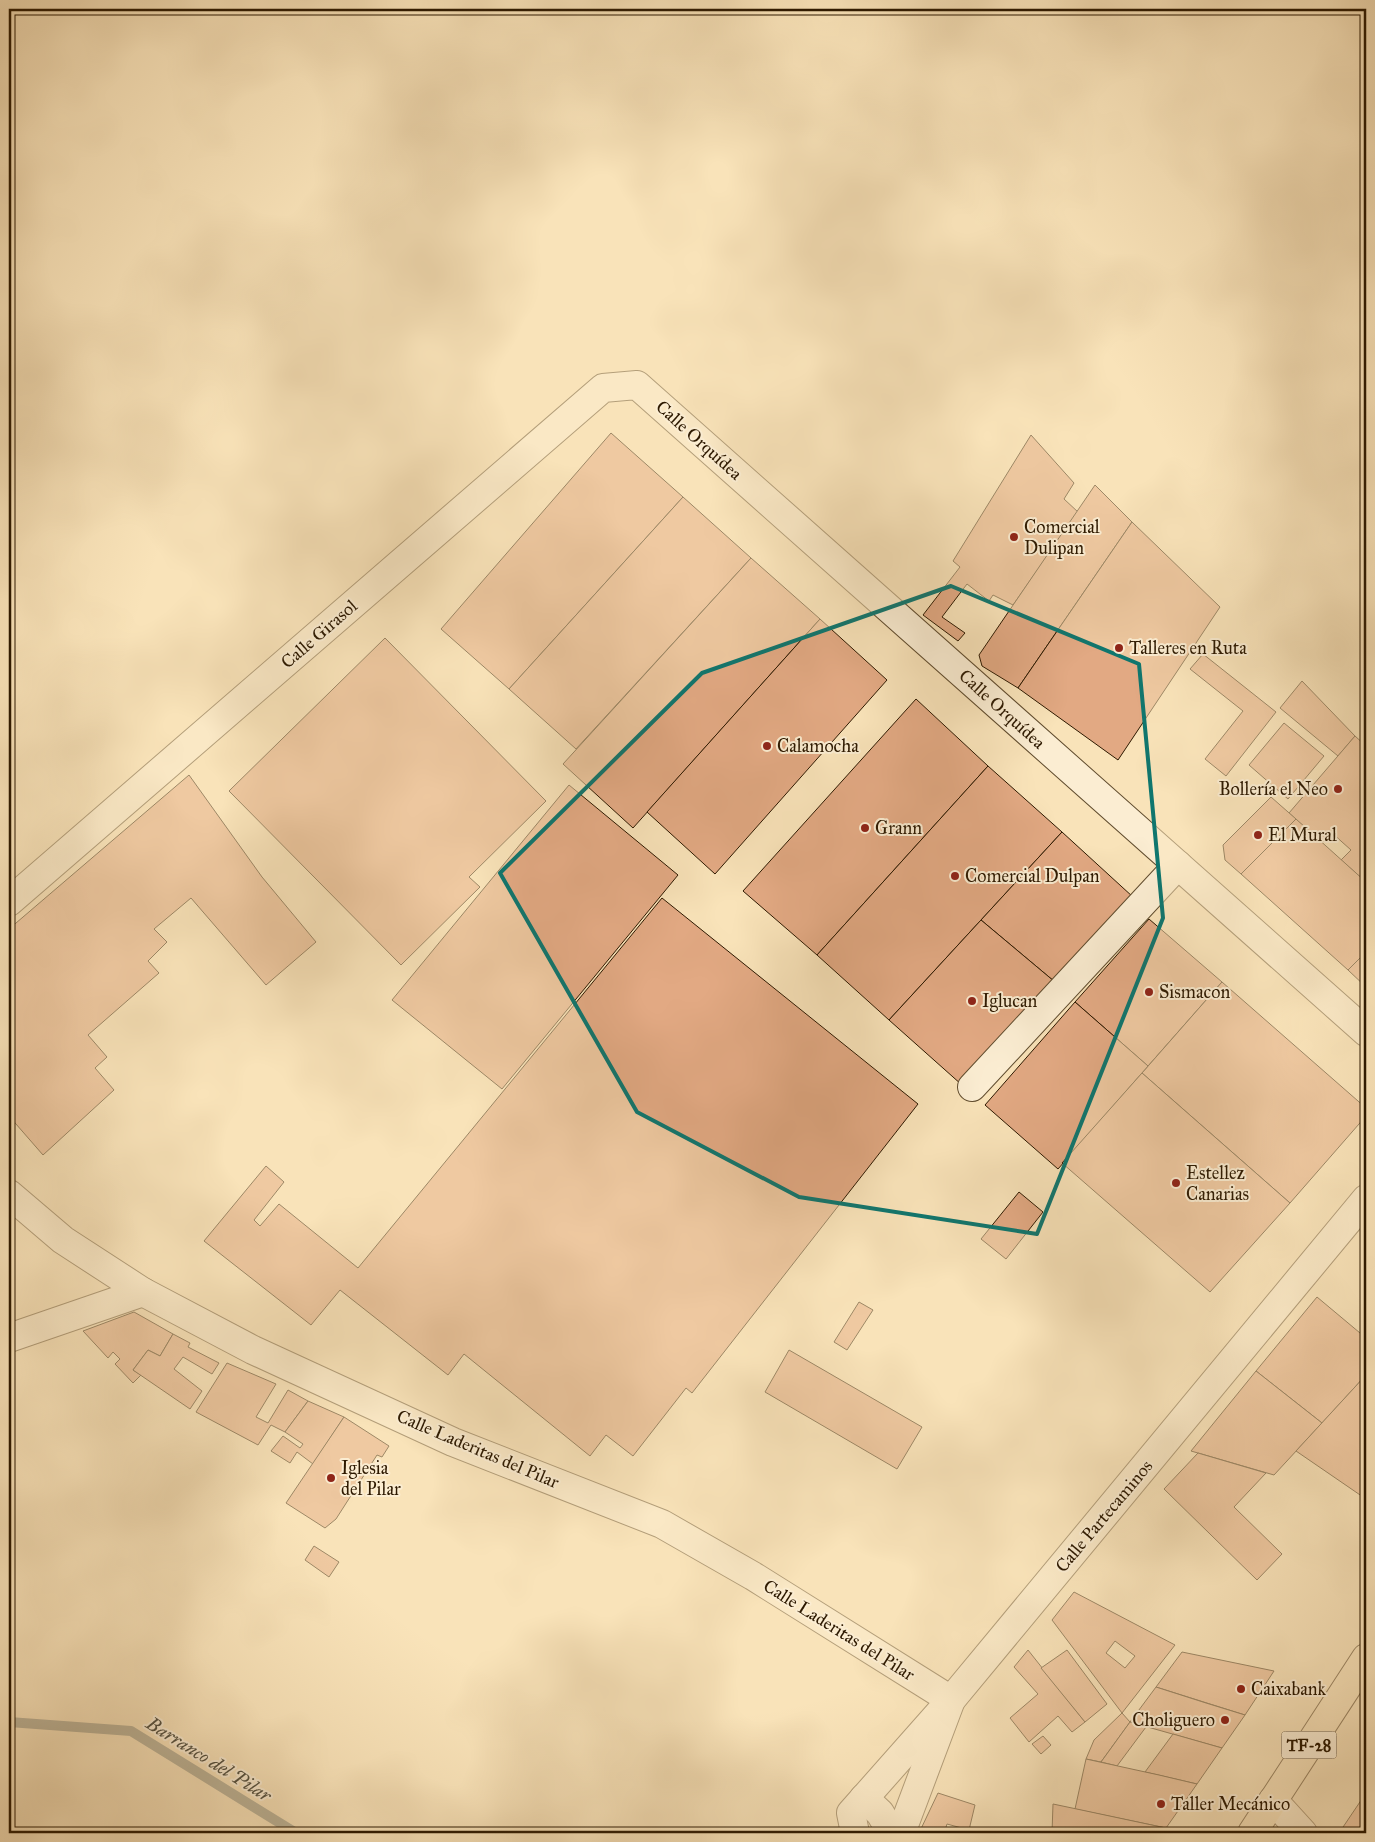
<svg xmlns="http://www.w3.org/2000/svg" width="1375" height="1842" viewBox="0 0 1375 1842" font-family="'IM FELL Great Primer',serif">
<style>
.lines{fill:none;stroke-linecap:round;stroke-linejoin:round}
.stream{stroke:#747a70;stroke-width:10}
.building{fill:#e2a983;stroke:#2d1900;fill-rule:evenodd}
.minor-casing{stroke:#604c2e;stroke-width:30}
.major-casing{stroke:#2d1900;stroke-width:30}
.minor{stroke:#fbedd2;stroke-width:28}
.major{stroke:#f9e3b9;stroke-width:28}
.marked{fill:none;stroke:#0f766e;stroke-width:4;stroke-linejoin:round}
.poi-dot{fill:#8f2418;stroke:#fbedd2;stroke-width:2}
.labels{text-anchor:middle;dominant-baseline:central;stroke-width:4;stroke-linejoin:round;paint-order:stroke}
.shield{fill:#fbedd2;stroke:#6b593f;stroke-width:1}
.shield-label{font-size:16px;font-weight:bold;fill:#2d1900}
.street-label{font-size:18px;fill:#2d1900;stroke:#fbedd2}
.poi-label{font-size:18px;fill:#2d1900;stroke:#fbedd2;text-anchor:start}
.water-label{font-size:19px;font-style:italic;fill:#565241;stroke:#fbedd2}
</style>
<rect width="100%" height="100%" fill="#f9e3b9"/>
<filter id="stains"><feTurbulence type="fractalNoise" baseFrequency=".004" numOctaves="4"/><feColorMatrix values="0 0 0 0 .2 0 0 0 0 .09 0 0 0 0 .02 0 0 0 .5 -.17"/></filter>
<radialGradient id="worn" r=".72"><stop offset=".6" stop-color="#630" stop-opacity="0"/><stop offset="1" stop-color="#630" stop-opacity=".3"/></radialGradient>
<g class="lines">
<!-- stream -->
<path class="stream" d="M9 1722 131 1731 296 1833"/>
</g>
<!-- building -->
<g class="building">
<path d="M611 433 683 497 509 689 441 629Z"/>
<path d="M1031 435 1074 483 1064 499 1078 512 1013 605 993 595 989 601 967 584 942 617 965 633 958 641 923 615 960 567 953 561Z"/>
<path d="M1095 485 1132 522 1018 688 982 666 979 655Z"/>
<path d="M683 497 751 558 576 749 509 689Z"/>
<path d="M1132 522 1220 607 1118 760 1018 688Z"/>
<path d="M751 558 820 619 633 828 563 764Z"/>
<path d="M820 619 887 680 715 874 647 812Z"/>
<path d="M385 638 546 801 469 877 480 887 401 965 229 791Z"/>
<path d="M1203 654 1276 712 1226 776 1205 759 1243 711 1190 669Z"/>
<path d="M1302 681 1355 736 1338 756 1280 708Z"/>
<path d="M916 699 988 766 817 955 743 891Z"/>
<path d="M1284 723 1324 756 1288 799 1249 765Z"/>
<path d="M1355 736 1366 746V882L1341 860 1351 850 1332 833 1322 843 1289 813Z"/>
<path d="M988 766 1062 832 889 1020 817 955Z"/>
<path d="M189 775 262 877 316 942 266 985 191 898 154 929 167 942 148 961 159 973 88 1035 107 1057 95 1068 114 1090 43 1155 9 1116V929Z"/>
<path d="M569 785 678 875 502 1089 392 1000Z"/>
<path d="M1271 797 1296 819 1241 874 1225 860 1223 845Z"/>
<path d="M1296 819 1366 882V952L1348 970 1241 874Z"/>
<path d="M1062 832 1133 897 1055 982 981 920Z"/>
<path d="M662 898 918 1104 692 1393 686 1388 633 1456 606 1435 590 1456 464 1354 448 1375 340 1290 311 1325 204 1241 266 1166 284 1182 254 1220 260 1226 279 1204 358 1268Z"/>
<path d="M1149 919 1222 982 1148 1066 1075 1002Z"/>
<path d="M981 920 1055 982 962 1085 889 1020Z"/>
<path d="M1366 952V987L1348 970Z"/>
<path d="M1222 982 1366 1108V1116L1290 1203 1142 1073Z"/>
<path d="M1075 1002 1148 1066 1058 1169 985 1105Z"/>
<path d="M1142 1073 1290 1203 1210 1292 1062 1163Z"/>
<path d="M1019 1192 1043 1212 1006 1259 981 1239Z"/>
<path d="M1317 1297 1366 1338V1375L1322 1423 1256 1371Z"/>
<path d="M859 1302 873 1310 847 1350 834 1342Z"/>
<path d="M134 1312 173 1334 160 1356 148 1350 133 1370 141 1375 133 1383 115 1364 120 1359 113 1352 108 1358 83 1331Z"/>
<path d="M173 1334 190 1343 188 1347 219 1363 212 1374 183 1357 174 1369 202 1391 190 1409 133 1370 148 1350 160 1356Z"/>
<path d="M789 1350 922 1427 897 1469 765 1392Z"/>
<path d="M227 1363 276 1384 256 1417 268 1423 288 1390 308 1401 285 1432 271 1425 258 1445 196 1412Z"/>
<path d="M1256 1371 1322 1423 1274 1475 1191 1451Z"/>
<path d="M1366 1375V1499L1296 1451Z"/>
<path d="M308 1401 344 1417 313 1464 297 1452 290 1463 271 1451 283 1436 300 1448 303 1444 285 1432Z"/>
<path d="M344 1417 389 1446 382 1457 377 1455 336 1519 325 1528 286 1503Z"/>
<path d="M1198 1453 1266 1473 1234 1507 1282 1554 1257 1580 1164 1489Z"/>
<path d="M314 1546 339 1562 329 1577 305 1560Z"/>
<path d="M1074 1592 1175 1645 1122 1713 1052 1620ZM1115 1641 1135 1656 1125 1668 1106 1653Z"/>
<path d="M1028 1650 1085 1722 1072 1732 1058 1716 1029 1742 1010 1718 1038 1694 1014 1667Z"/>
<path d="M1067 1650 1107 1704 1085 1722 1041 1668Z"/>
<path d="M1182 1652 1274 1671 1245 1715 1156 1687Z"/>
<path d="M1156 1687 1206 1703 1245 1715 1222 1748 1130 1722Z"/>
<path d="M1122 1713 1130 1722 1101 1762 1086 1759 1094 1740Z"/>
<path d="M1130 1722 1146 1727 1117 1766 1101 1762Z"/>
<path d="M1173 1734 1222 1748 1197 1784 1145 1772Z"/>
<path d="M1043 1736 1051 1745 1041 1754 1032 1744Z"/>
<path d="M1086 1759 1159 1775 1197 1784 1166 1828 1075 1809Z"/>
<path d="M938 1793 975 1805 969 1830 947 1824 944 1833H919Z"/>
<path d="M1366 1793V1833H1339Z"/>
<path d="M1053 1804 1072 1808 1166 1828 1163 1833H1052Z"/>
</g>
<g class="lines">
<!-- minor casing -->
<g class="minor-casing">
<g id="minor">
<path d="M9 902 603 388 637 385 1366 1032"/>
<path d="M972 1087 1178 865"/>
<path d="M9 1194 63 1240 143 1292 253 1350 453 1442 662 1524 753 1576 951 1700 901 1833"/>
<path d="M9 1338 143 1292"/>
<path d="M864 1798 880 1813 892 1833"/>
<path d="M1273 1800 1303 1833"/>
<path d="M855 1833 851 1813 951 1700 1366 1199"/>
</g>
</g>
<!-- major casing -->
<g class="major-casing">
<path id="major" d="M1252 1833 1366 1658"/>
</g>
<!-- minor -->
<use href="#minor" class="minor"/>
<!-- major -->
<use href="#major" class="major"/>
</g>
<!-- marked area -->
<path d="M0 0H1375V1842H0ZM951 586 1139 664 1163 918 1037 1234 799 1197 637 1112 500 873 702 673Z" fill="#f9e3b9" fill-opacity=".55" fill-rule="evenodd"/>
<path class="marked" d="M951 586 1139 664 1163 918 1037 1234 799 1197 637 1112 500 873 702 673Z"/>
<!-- markers -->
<g class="poi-dot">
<circle cx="1014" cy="537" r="5"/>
<circle cx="1119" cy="648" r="5"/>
<circle cx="767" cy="746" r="5"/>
<circle cx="1338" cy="789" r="5"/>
<circle cx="865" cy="828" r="5"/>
<circle cx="1258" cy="835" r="5"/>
<circle cx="955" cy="876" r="5"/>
<circle cx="1149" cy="992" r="5"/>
<circle cx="972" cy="1001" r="5"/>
<circle cx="1176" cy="1183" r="5"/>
<circle cx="331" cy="1478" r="5"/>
<circle cx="1241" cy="1689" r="5"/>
<circle cx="1225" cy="1720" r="5"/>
<circle cx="1161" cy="1804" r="5"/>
</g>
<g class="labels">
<!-- shield labels -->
<rect class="shield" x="1281.5" y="1731.5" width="55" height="27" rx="4"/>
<g class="shield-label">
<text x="1309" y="1745">TF-28</text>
</g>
<!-- street labels -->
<g class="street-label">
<text transform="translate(699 440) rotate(42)">Calle Orquídea</text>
<text transform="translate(319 634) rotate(-41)">Calle Girasol</text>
<text transform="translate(1002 709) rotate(42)">Calle Orquídea</text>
<text transform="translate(478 1449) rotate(23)">Calle Laderitas del Pilar</text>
<text transform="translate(1104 1516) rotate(-50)">Calle Partecaminos</text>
<text transform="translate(839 1630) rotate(32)">Calle Laderitas del Pilar</text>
</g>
<!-- poi labels -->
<g class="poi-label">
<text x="1024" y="527">Comercial<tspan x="1024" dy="21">Dulipan</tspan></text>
<text x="1129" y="648">Talleres en Ruta</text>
<text x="777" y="746">Calamocha</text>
<text x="1328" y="789" text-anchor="end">Bollería el Neo</text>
<text x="875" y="828">Grann</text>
<text x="1268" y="835">El Mural</text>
<text x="965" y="876">Comercial Dulpan</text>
<text x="1159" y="992">Sismacon</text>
<text x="982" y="1001">Iglucan</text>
<text x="1186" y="1173">Estellez<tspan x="1186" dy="21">Canarias</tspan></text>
<text x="341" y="1468">Iglesia<tspan x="341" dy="21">del Pilar</tspan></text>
<text x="1251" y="1689">Caixabank</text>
<text x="1215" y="1720" text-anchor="end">Choliguero</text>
<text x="1171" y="1804">Taller Mecánico</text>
</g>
<!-- water labels -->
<g class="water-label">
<text transform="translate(209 1759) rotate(32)">Barranco del Pilar</text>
</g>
</g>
<!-- margin -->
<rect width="1375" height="1842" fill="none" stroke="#f9e3b9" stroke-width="30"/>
<rect x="10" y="10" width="1355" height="1822" fill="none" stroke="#2d1900" stroke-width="2.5"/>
<rect x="15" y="15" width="1345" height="1812" fill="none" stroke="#2d1900"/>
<rect width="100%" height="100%" filter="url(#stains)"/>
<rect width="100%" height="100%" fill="url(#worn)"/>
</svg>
